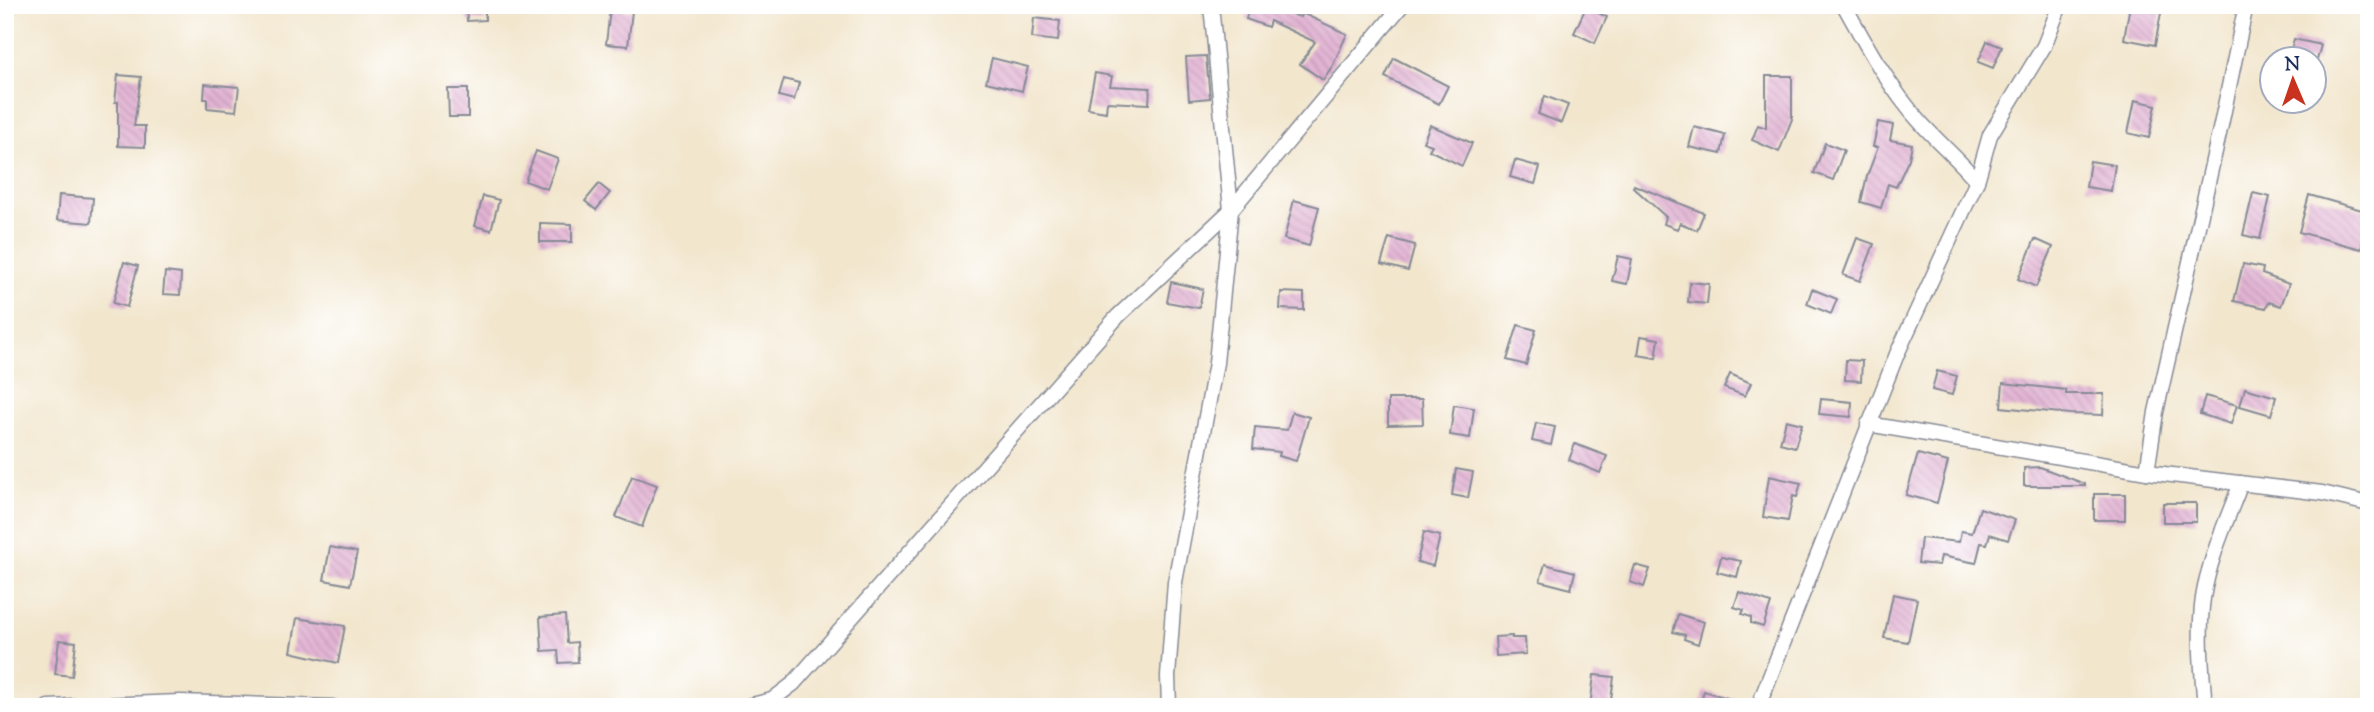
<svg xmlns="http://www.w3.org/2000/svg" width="2374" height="712" viewBox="0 0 2374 712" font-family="'Sorts Mill Goudy',serif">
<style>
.building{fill:url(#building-back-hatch)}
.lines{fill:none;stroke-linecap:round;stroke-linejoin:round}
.minor-casing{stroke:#868a96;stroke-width:17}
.minor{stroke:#fff;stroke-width:14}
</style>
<defs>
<pattern id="building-back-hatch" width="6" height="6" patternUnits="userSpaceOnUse" patternTransform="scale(1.75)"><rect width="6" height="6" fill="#e2b3d3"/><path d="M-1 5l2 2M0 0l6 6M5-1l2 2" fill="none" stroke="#c19ab8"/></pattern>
</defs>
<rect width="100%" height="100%" fill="#fff"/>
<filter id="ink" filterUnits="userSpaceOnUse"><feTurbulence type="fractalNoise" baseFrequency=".0143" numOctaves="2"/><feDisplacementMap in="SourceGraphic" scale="14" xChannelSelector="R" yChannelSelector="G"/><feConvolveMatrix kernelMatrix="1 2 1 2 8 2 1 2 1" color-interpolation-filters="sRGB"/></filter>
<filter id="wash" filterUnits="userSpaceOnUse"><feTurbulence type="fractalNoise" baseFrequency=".00686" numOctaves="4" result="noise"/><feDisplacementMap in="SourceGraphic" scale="28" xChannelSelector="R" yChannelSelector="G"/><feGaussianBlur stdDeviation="1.57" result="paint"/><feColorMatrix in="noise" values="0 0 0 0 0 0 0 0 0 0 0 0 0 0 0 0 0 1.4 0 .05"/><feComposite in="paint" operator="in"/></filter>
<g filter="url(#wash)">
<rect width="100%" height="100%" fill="#f2e6cd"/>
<g id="blocks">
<!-- building -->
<g class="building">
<path d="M466 5H485V20L467 21Z"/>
<path d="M1242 5H1266L1300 17 1302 13 1347 34 1333 65 1323 80 1300 64 1315 42 1270 21 1268 27 1246 19 1248 11 1241 7Z"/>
<path d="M2130 5 2162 8 2155 45 2124 39Z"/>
<path d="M1586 7 1607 17 1595 43 1574 33Z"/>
<path d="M610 9 632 11 628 46 606 44Z"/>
<path d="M1034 18 1060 21 1058 41 1032 38Z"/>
<path d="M2294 39 2321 45 2317 60H2288Z"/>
<path d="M1987 41 2002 47 1993 68 1978 62Z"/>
<path d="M1206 56 1210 98 1189 100 1186 57Z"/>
<path d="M992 58 1028 67 1022 91 986 82Z"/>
<path d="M1394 58 1448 86 1439 104 1385 77Z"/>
<path d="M1095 73 1112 76 1110 86 1150 88 1149 104 1107 102 1106 112 1088 109Z"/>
<path d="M118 75 141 77 134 126H145V147L118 146V102H115Z"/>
<path d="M1766 76H1792V119L1779 152 1752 140 1758 125 1766 128Z"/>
<path d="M784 79 799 83 794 100 779 96Z"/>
<path d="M205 84 239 87 236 111 207 108V99H204Z"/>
<path d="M448 89H468V117H449Z"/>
<path d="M1545 96 1568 105 1561 123 1538 114Z"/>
<path d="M2135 100 2156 105 2149 138 2128 133Z"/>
<path d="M1878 122 1893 125 1890 140 1912 144 1909 159 1896 187 1888 184 1881 208 1861 202 1867 176 1878 147H1873Z"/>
<path d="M1430 125 1472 143 1462 166 1429 150 1432 145 1423 142Z"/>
<path d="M1694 127 1725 135 1721 154 1689 147Z"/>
<path d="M1825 143 1844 150 1833 180 1814 173Z"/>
<path d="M536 151 558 159 547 189 525 181Z"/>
<path d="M1515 160 1540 167 1535 184 1510 177Z"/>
<path d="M2090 161 2115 165 2111 191 2086 187Z"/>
<path d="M599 184 610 193 596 210 585 201Z"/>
<path d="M1634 185 1704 213 1697 230 1680 223 1677 229 1664 224 1666 217 1633 187Z"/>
<path d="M2253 193 2270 197 2260 239 2243 235Z"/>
<path d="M59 195 93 198 91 223 57 220Z"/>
<path d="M2309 195 2369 212V222L2361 249 2299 232Z"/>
<path d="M483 196 499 200 491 230 475 226Z"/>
<path d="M1294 200 1319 207 1309 246 1284 239Z"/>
<path d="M540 223 572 224V242H540Z"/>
<path d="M1389 238 1415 245 1408 271 1381 264Z"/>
<path d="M1857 238 1874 244 1860 281 1843 275Z"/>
<path d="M2035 239 2053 247 2036 287 2018 279Z"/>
<path d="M1618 256 1632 259 1627 284 1612 281Z"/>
<path d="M124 262 138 266 127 307 113 303Z"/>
<path d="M2243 264 2263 268 2262 274 2289 284 2281 306 2269 302 2266 308 2234 301Z"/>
<path d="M165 272 181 274 180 295 163 294Z"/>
<path d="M1171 282 1203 289 1199 308 1167 302Z"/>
<path d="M1690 282 1709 284 1707 304 1688 302Z"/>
<path d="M1812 289 1837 299 1831 314 1807 304Z"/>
<path d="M1281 292 1304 293V310L1280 309Z"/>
<path d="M1518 325 1536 330 1526 365 1507 360Z"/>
<path d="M1641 336 1659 339 1656 358 1638 355Z"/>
<path d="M1846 360 1862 361 1861 381 1845 380Z"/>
<path d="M1937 371 1957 376 1952 395 1932 390Z"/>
<path d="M1730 374 1751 383 1745 396 1724 388Z"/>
<path d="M2003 383 2066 390V394H2104L2103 415 2070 414 2001 407Z"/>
<path d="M2245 388 2276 397 2271 415 2240 406Z"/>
<path d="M2205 396 2237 405 2231 424 2200 414Z"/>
<path d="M1388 399H1422L1423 424 1388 425Z"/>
<path d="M1821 399 1852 402 1851 417 1819 414Z"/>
<path d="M1454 405 1474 408 1470 438 1450 435Z"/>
<path d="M1292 412 1309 417 1296 461 1279 456 1280 452 1253 449 1255 427 1287 430Z"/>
<path d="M1786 420 1802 424 1795 447 1780 443Z"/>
<path d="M1536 423 1555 427 1551 445 1532 441Z"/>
<path d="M1575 444 1607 456 1600 473 1569 460Z"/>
<path d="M1918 454 1948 462 1937 503 1906 495Z"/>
<path d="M2040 467 2085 484V486H2024V468Z"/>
<path d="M1456 469 1473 472 1468 498 1452 495Z"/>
<path d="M632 476 657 485 642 527 616 517Z"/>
<path d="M1769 476 1801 483 1797 497 1793 496 1788 521 1763 517Z"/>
<rect x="2094" y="494" width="31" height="26"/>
<rect x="2163" y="503" width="33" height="19"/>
<path d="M1980 508 2015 520 2008 540 1990 534 1987 544 1981 543 1976 563 1941 556 1939 565 1918 563 1921 538 1959 542 1961 531 1972 533Z"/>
<path d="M1424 532 1440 536 1433 566 1417 562Z"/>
<path d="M330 547 357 552 350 585 324 580Z"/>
<path d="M1721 557 1741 561 1737 577 1717 572Z"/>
<path d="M1545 564 1575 572 1571 589 1540 581Z"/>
<path d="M1635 565 1650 569 1644 587 1630 582Z"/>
<path d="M1739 592 1771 603 1763 627 1751 623V617L1742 614 1744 610 1734 607Z"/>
<path d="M1893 594 1917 599 1908 642 1884 638Z"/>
<path d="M1678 614 1704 622 1698 644 1684 639 1685 635 1673 632Z"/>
<path d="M565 615 567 643 577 642 578 662 559 663 558 650 542 651 540 617Z"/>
<path d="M297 618 345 626 338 663 291 652Z"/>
<path d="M1512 636V638H1525L1526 654 1496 656 1495 637Z"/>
<path d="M59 640 76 642 72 676 55 674Z"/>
<path d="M1594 675 1614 677 1610 707H1590Z"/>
<path d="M1704 691 1744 703 1743 707H1699Z"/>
</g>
</g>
</g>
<g filter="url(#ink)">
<use href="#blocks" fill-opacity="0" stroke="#868a96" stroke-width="2"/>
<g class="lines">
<!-- minor casing -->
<g class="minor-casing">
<g id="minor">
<path d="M1844 5C1866 45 1890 89 1921 123 1939 143 1959 160 1977 181"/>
<path d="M1868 424 2147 472 2322 493 2369 504"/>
<path d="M2147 472 2156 412 2221 125 2246 5"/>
<path d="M48 707 180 702 333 707"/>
<path d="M744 707 772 700 793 684 1118 316 1231 210 1402 5"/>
<path d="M1169 707 1168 676 1175 582 1216 363 1231 210 1211 5"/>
<path d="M1758 707 1897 354 1977 181 1990 135 2044 46 2060 5"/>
<path d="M2205 707C2202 671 2198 634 2203 598 2209 559 2227 520 2241 483"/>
</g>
</g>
<!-- minor -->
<use href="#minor" class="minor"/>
</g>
</g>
<!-- margin -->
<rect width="2374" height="712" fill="none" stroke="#fff" stroke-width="28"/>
<!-- north arrow -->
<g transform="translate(2293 80) rotate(358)"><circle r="33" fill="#ffffff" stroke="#a4acbf" stroke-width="2"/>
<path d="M0-5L12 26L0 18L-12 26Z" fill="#c8321e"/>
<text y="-10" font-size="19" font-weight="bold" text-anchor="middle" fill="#1b2f5e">N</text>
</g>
</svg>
